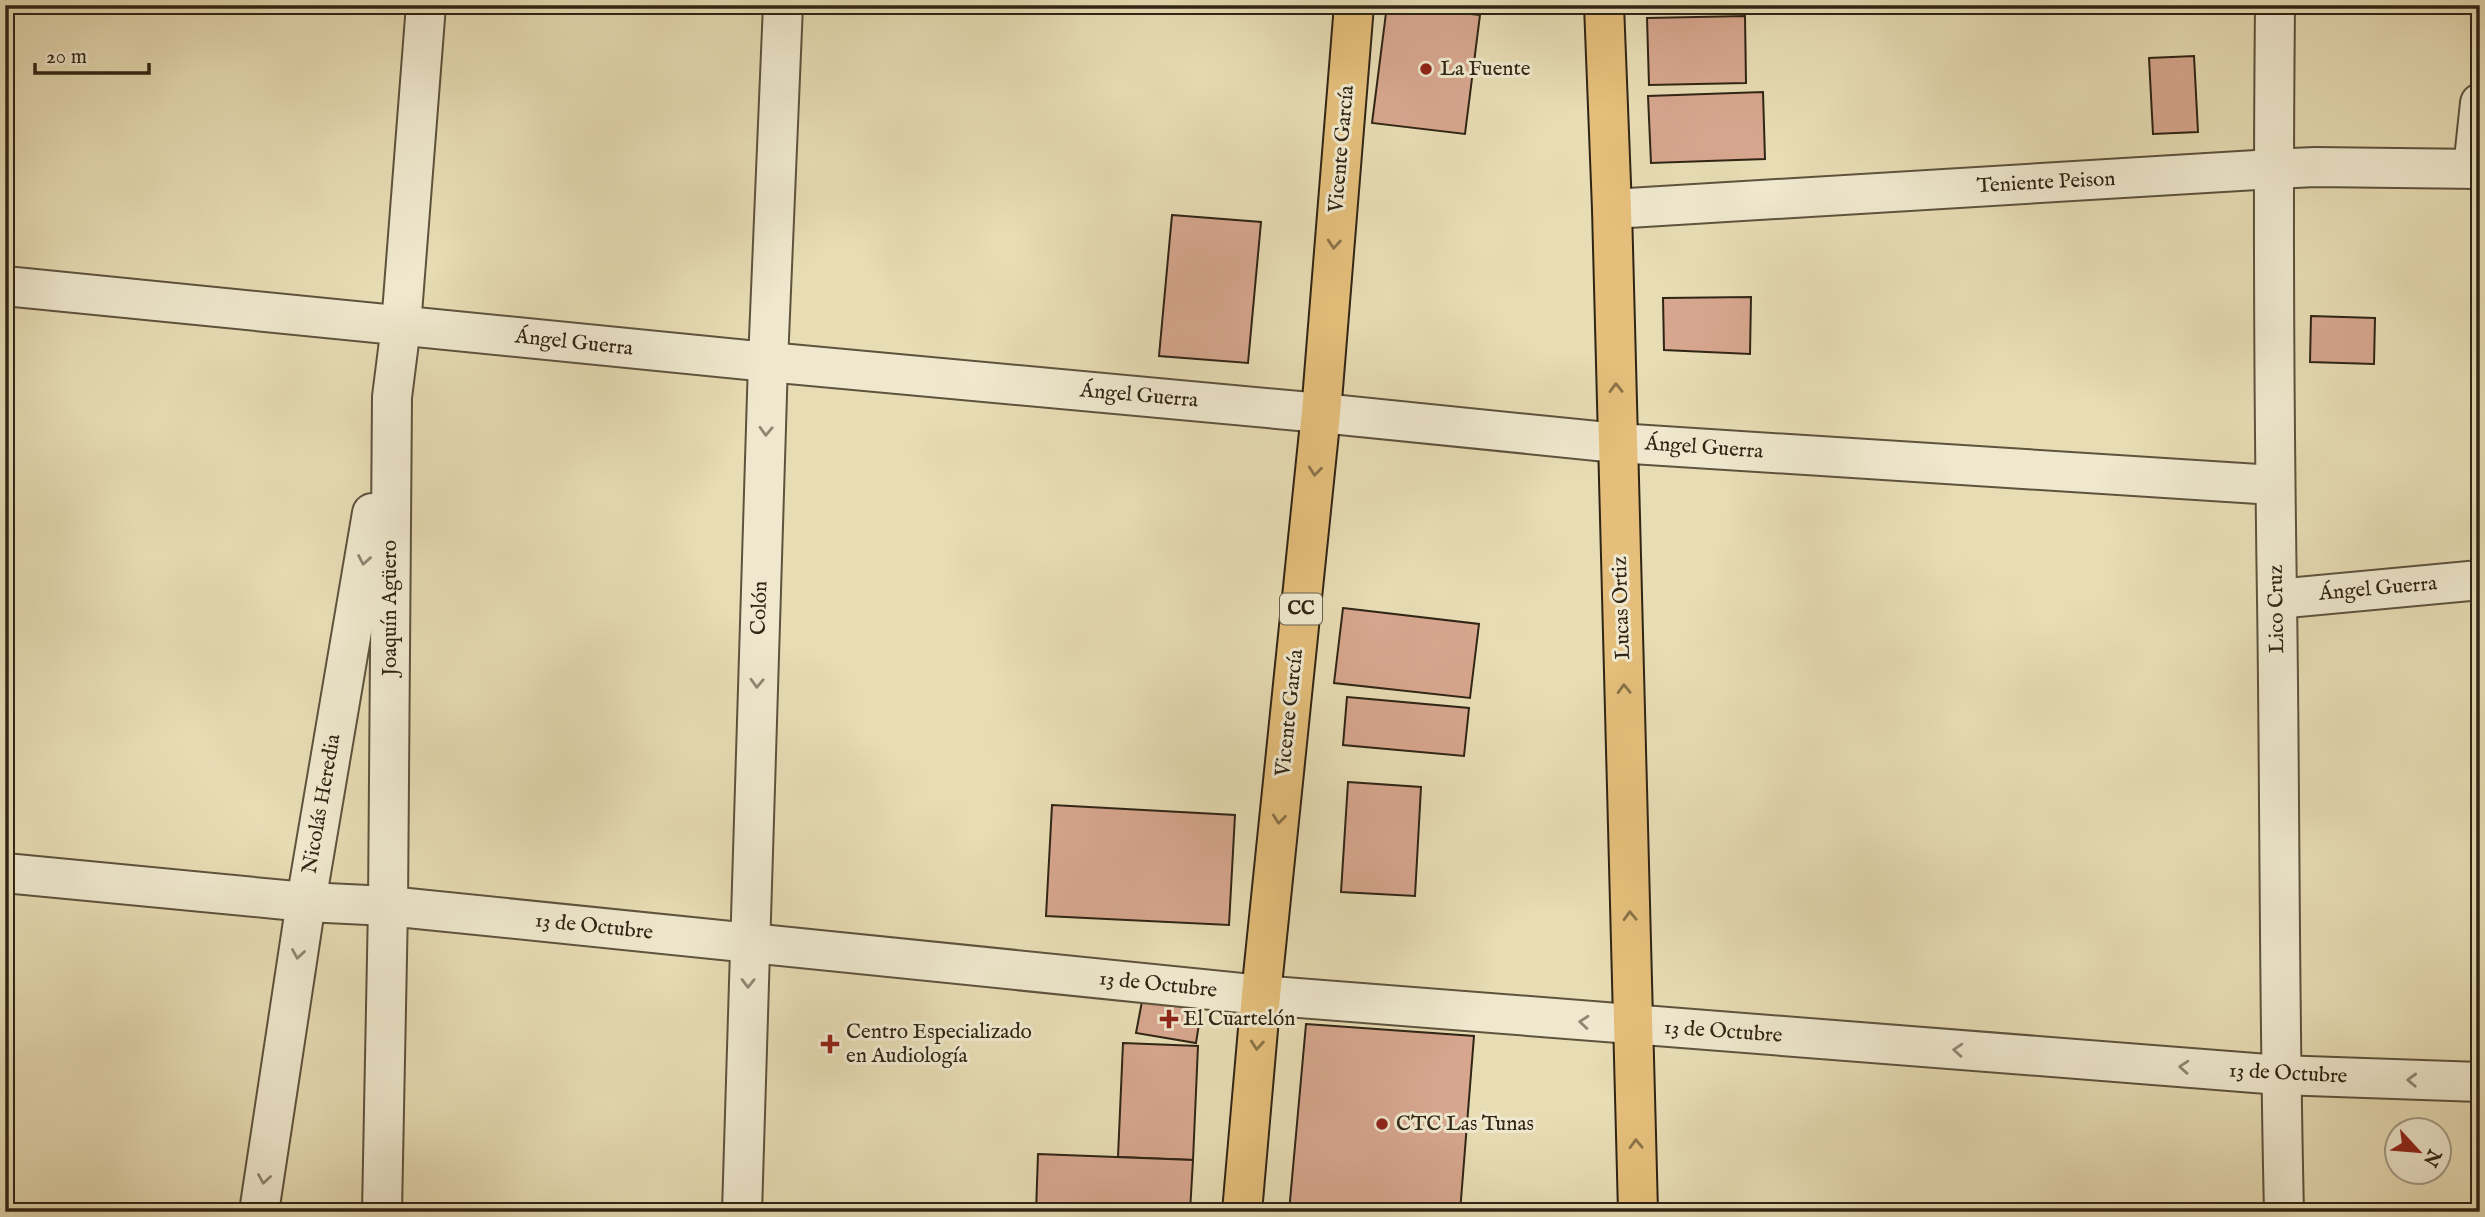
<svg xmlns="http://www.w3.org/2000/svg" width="2485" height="1217" viewBox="0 0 2485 1217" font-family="'IM FELL English',serif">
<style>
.building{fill:#d6a68e;stroke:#302515;stroke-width:2}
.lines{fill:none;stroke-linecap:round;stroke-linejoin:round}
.minor-casing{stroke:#5e533d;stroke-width:42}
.major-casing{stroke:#302515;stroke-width:42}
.minor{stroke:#efe8ce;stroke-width:38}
.major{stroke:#e4be7a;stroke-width:38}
.oneway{stroke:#8a7248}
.oneway2{stroke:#908672}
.poi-dot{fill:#8f2418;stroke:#efe8ce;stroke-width:2.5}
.labels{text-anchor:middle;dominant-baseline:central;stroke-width:6;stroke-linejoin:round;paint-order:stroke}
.shield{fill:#efe8ce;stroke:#69604c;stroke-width:2}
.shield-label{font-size:19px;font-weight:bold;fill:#302515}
.poi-label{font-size:21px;fill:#302515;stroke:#efe8ce;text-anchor:start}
.street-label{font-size:21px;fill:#302515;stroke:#efe8ce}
</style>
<rect width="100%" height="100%" fill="#e7dcb4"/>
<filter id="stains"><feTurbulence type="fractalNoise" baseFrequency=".00286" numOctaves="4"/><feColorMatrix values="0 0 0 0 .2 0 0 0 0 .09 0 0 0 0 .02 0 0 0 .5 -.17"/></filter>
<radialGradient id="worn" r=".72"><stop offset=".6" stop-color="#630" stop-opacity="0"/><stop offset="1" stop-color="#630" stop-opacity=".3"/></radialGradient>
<!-- building -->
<g class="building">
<path d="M1387 5 1480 15 1465 134 1372 123Z"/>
<path d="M1650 5H1730L1650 9Z"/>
<path d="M1745 16 1746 83 1649 85 1647 18Z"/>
<path d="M2194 56 2198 132 2153 134 2149 58Z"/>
<path d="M1763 92 1765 159 1651 163 1648 96Z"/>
<path d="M1172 215 1261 222 1248 363 1159 356Z"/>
<path d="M1751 297 1750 354 1664 350 1663 298Z"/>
<path d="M2311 316 2375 318 2374 364 2310 362Z"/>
<path d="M2480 603V691H2477L2471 604Z"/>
<path d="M1343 608 1479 624 1470 698 1334 683Z"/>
<path d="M1347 697 1469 708 1464 756 1343 745Z"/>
<path d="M1348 782 1421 787 1415 896 1341 892Z"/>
<path d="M1052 805 1235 815 1229 925 1046 916Z"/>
<path d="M1143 996 1202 1005 1196 1043 1136 1033Z"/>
<path d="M1306 1024 1474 1036 1460 1212H1289Z"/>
<path d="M1123 1043 1198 1046 1193 1160 1118 1157Z"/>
<path d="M1038 1154 1193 1160 1190 1212H1036Z"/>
</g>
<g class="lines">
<!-- minor casing -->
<g class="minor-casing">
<g id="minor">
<path d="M2275 5C2273 203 2274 401 2277 599 2280 804 2279 1008 2284 1212"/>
<path d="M2473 169 2480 103"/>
<path d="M1612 209 2273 169 2315 167 2480 169"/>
<path d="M5 286 768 362 1321 413 1617 443 2274 485"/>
<path d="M2277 599 2480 580"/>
<path d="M5 873 306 902 388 906 1261 995 2280 1075 2480 1082"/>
<path d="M259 1212 306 902 372 513"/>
<path d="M382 1212 388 906 392 397 401 326 426 5"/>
<path d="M742 1212 768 362 783 5"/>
</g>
</g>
<!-- major casing -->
<g class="major-casing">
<g id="major">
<path d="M1604 5 1612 209 1638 1212"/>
<path d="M1242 1212 1261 995 1321 413 1354 5"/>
</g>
</g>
<!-- minor -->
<use href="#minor" class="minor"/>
<!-- major -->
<use href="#major" class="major"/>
</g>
<!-- one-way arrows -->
<defs><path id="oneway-chevron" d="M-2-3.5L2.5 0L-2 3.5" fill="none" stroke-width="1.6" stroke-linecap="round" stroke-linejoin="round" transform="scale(1.75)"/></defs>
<g class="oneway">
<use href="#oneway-chevron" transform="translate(1334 244) rotate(95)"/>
<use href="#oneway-chevron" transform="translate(1616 388) rotate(-91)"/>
<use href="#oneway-chevron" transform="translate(1315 471) rotate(96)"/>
<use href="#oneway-chevron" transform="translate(1624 689) rotate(-92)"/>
<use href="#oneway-chevron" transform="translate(1279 819) rotate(96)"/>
<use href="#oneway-chevron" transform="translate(1630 916) rotate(-92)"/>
<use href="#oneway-chevron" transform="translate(1257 1045) rotate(95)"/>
<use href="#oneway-chevron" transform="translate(1636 1144) rotate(-92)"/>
</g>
<g class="oneway2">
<use href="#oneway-chevron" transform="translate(766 431) rotate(92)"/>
<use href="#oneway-chevron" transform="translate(364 560) rotate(100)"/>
<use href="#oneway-chevron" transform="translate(757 683) rotate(92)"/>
<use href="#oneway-chevron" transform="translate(298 954) rotate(99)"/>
<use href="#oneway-chevron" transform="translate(748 983) rotate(91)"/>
<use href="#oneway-chevron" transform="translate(1584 1022) rotate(-175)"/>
<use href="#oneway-chevron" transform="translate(1958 1050) rotate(-176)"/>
<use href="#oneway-chevron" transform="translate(2184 1067) rotate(-176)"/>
<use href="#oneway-chevron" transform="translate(2412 1080) rotate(-178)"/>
<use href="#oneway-chevron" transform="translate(264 1179) rotate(99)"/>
</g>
<!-- markers -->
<g class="poi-dot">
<circle cx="1426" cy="69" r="7"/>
<path d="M1165.5 1008.5h7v7h7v7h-7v7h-7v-7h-7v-7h7z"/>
<path d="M826.5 1033.5h7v7h7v7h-7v7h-7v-7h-7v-7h7z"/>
<circle cx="1382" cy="1124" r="7"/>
</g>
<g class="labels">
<!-- shield labels -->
<rect class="shield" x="1280" y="593.5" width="42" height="31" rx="5"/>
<g class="shield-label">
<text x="1301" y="609">CC</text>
</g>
<!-- poi labels -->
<g class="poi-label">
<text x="1440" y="69">La Fuente</text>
<text x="1183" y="1019">El Cuartelón</text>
<text x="846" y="1032">Centro Especializado<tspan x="846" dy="24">en Audiología</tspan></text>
<text x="1396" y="1124">CTC Las Tunas</text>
</g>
<!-- street labels -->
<g class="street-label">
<text transform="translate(1342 149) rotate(-85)">Vicente García</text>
<text transform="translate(2046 183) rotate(-3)">Teniente Peison</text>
<text transform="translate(574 343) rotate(6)">Ángel Guerra</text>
<text transform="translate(1139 396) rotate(5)">Ángel Guerra</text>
<text transform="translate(1704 448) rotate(4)">Ángel Guerra</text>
<text transform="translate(2378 589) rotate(-5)">Ángel Guerra</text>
<text transform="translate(390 608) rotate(-90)">Joaquín Agüero</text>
<text transform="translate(760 608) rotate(-88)">Colón</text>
<text transform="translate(1622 608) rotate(-92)">Lucas Ortiz</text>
<text transform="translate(2277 609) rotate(-91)">Lico Cruz</text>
<text transform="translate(1290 713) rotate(-84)">Vicente García</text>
<text transform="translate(322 804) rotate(-80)">Nicolás Heredia</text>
<text transform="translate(594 927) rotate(6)">13 de Octubre</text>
<text transform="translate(1158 985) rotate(6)">13 de Octubre</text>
<text transform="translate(1723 1032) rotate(4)">13 de Octubre</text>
<text transform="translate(2288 1074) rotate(3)">13 de Octubre</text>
</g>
</g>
<!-- margin -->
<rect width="2485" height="1217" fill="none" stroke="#e7dcb4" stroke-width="28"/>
<rect x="7" y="7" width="2471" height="1203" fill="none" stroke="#302515" stroke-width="3.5"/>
<rect x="14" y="14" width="2457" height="1189" fill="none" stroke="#302515" stroke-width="2"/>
<!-- north arrow -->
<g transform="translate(2418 1151) rotate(116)"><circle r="33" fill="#efe8ce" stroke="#a39a84" stroke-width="2"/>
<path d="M0-5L12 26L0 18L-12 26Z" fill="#8f2418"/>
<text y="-10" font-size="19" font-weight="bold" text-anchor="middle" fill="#302515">N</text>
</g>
<!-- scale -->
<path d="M35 63v10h114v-10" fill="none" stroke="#302515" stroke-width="3.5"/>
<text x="46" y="63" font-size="21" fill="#302515" stroke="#efe8ce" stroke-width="5" paint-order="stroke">20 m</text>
<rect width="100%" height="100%" filter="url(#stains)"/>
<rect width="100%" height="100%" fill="url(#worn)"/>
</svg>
